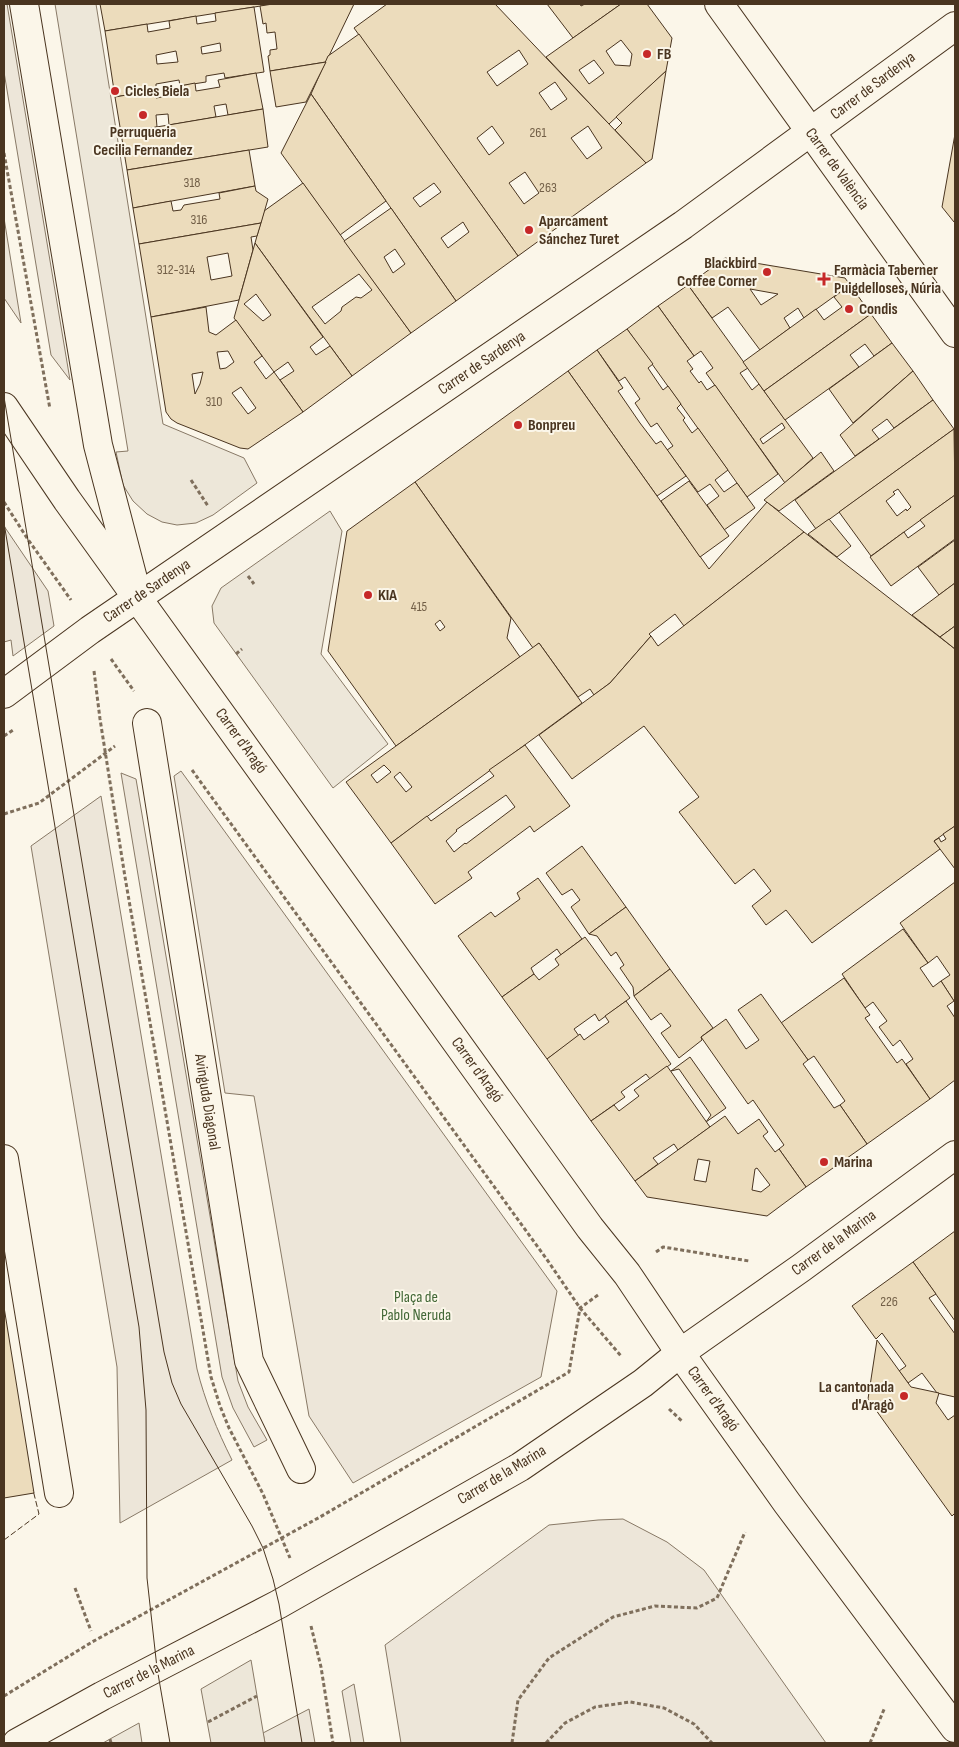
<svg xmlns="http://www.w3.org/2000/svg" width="959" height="1747" viewBox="0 0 959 1747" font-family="'Sofia Sans Condensed',sans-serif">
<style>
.green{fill:#ede6d9;stroke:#887966}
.parking{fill:#ede7d9;stroke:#887966}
.building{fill:#ecdcbc;stroke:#4a3520;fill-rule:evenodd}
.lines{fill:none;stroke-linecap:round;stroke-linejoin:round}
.minor-casing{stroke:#4a3520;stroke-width:30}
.major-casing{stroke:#4a3520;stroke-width:30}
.path{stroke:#7f6f5c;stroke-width:3;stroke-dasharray:4 2.5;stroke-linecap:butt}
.minor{stroke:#fbf6e9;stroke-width:28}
.major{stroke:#fbf6e9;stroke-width:28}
.tram{stroke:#4a3520;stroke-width:1}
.fence{stroke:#4a3520;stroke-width:1;stroke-dasharray:6 2.5;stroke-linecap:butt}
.poi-dot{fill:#c62828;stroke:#fbf6e9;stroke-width:2}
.labels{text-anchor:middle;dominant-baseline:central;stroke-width:4;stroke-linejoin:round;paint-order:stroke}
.number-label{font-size:14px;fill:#725f47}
.poi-label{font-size:16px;font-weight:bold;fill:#4a3520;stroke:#fbf6e9;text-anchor:start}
.street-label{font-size:16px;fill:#4a3520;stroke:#fbf6e9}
.park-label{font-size:16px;fill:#436837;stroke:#fbf6e9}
</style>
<rect width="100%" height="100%" fill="#fbf6e9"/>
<!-- green -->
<g class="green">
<path d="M4 4H7L70 380 51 355 4 72Z"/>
<path d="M4 218 21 323 4 298Z"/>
<path d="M4 526 48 591 54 626 13 656 11 640 4 642Z"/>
<path d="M181 771 557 1291 541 1377 353 1483 309 1416 254 1096 225 1093 174 776Z"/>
<path d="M121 773 136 779 238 1381 248 1407 267 1440 254 1447 233 1408 222 1377Z"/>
<path d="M101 796 197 1369C205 1401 217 1430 232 1460L120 1523 117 1367 31 846Z"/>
<path d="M623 1519 667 1542 704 1570 826 1743H401L385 1645 549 1525 598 1520Z"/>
<path d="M354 1684 364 1743H351L342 1691Z"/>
<path d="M309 1709 315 1743H265L263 1733Z"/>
</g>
<!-- parking -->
<g class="parking">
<path d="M55 4H96L163 424 244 458 257 483 213 515 196 523 177 525 162 522 147 514 133 501 123 485 116 452 128 451Z"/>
<path d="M330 511 342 531 321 654 388 744 333 788 214 623 212 606 221 588Z"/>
<path d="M251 1660 265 1743H211L201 1689Z"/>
<path d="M139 1723 142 1743H103L110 1739Z"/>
</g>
<!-- building -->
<g class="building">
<path d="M100 4H273L105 31Z"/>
<path d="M273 4H354L326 62 270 71 268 56 270 55V50L277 49 275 32 267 33 266 23 263 24 260 6Z"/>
<path d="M387 4H495L646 163 518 256 354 28ZM519 50 528 64 497 86 487 72ZM555 82 567 99 551 110 539 93ZM492 126 504 143 489 155 477 138ZM588 126 602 148 587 159 571 138ZM525 172 539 193 524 204 509 183Z"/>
<path d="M547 4H580L581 6 585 4H621L573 38Z"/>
<path d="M621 4H647L672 38 666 71 609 124 546 57ZM621 40 632 54 630 66 615 65 606 51ZM594 60 604 73 589 84 579 70Z"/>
<path d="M254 7 264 72 225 78 224 73 206 76V82L180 86 179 80 156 84V90L115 97 105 31 147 24 148 32 170 28 169 21 196 16 197 24 216 21 215 13ZM220 43 221 51 202 54 201 47ZM176 51 178 62 157 64 156 55Z"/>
<path d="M359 34 518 256 456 301 311 94 328 56ZM434 183 441 192 420 207 413 198ZM463 222 469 232 448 248 441 238Z"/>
<path d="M326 62 306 102 276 107 270 71Z"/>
<path d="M666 71 652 159 646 163 615 130 622 123 616 117Z"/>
<path d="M256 73 263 109 228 115 226 104 214 106 216 117 169 125 168 114 156 115 157 127 121 133 115 97 155 90 156 98 180 94V86L195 83 196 91 220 87 218 80Z"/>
<path d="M311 94 386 201 340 235 281 153Z"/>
<path d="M263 109 268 147 127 170 121 133Z"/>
<path d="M955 134V221L954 222 942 207Z"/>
<path d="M249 150 255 186 133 208 127 170Z"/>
<path d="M303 183 411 333 352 376 255 243 264 211ZM359 274 372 290 361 298 356 297 342 307 341 311 325 324 312 307Z"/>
<path d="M255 186 256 191 268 199 261 223 139 244 133 208 171 201 173 211 181 210 184 205 220 199 219 193Z"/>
<path d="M391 208 456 301 411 333 344 241ZM395 249 405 264 393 273 384 257Z"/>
<path d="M261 223 257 236 251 237 253 250 239 300 151 317 139 244ZM228 253 232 276 211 280 207 257Z"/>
<path d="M255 243 323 337 310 347 316 355 330 346 352 376 303 412 280 380 294 371 288 362 274 372 234 318ZM256 294 271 315 263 321 244 304Z"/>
<path d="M725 258 845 278 850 285 804 318 798 308 784 318 790 328 760 350 728 307 712 318 688 285ZM750 289 778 294 761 305Z"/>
<path d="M688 285 748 368 740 373 752 390 759 384 813 458 785 483 706 373 713 368 701 351 694 356 658 306ZM782 423 785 428 763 444 760 439Z"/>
<path d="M850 285 871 314 764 391 743 362 816 309 824 320 842 307 834 297Z"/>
<path d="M658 306 694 356 687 361 693 369 690 371 699 383 701 381 707 390 715 385 778 474 747 497 627 329Z"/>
<path d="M206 307 209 332 216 335 236 320 262 356 254 362 266 379 274 372 303 412 248 449 240 448 177 423 171 419 166 412 151 317ZM228 351 234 362 226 368 220 369 217 352ZM203 372 200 384 195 394 192 374ZM241 387 256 408 248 414 232 393Z"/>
<path d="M871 314 892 343 874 356 865 344 850 355 859 367 785 420 764 391Z"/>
<path d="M627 329 653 364 648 368 663 390 668 386 681 404 677 408 685 418 683 420 692 433 698 428 728 470 715 480 724 492 737 483 755 508 724 530 707 505 719 496 710 484 698 492 667 450 673 446 657 423 651 427 635 403 640 399 625 377 619 381 597 350Z"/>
<path d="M892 343 913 371 853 423 829 389Z"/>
<path d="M597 350 623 388 618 391 640 423 656 444 661 441 686 476 657 496 568 371Z"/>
<path d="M568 371 709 569 767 502 804 532 684 626 675 614 649 634 651 636 610 683 594 695 590 689 578 697 539 643 533 648 415 482Z"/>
<path d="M913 371 933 400 894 428 887 419 872 430 879 439 855 456 840 435Z"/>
<path d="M933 400 954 429 816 529 795 500Z"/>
<path d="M954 429 955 495 871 556 839 512ZM898 489 911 507 907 511 906 509 897 516 886 501 895 494 893 492Z"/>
<path d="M821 452 834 471 779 511 764 500Z"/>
<path d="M689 481 729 536 700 557 661 501Z"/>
<path d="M415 482 511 618 507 638 520 657 396 746 328 651 347 531ZM440 620 445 627 440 631 435 624Z"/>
<path d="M955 495V539L891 586 870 557 904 532 908 538 925 526 920 520Z"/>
<path d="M829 519 851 546 837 557 808 534Z"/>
<path d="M804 532 955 649V826L934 841 940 849 812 943 786 910 766 925 752 906 771 891 754 869 735 884 679 812 699 797 644 726 572 779 539 735 610 683 651 636 658 646Z"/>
<path d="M955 540V583L939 595 918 567Z"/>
<path d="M955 583V626L940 637 912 615Z"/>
<path d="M955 626V649L940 637Z"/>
<path d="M539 643 582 703 391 843 346 782ZM384 765 391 772 377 783 371 775ZM400 772 412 787 406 792 394 777Z"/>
<path d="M525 745 570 806 534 832 530 826 468 872 472 878 435 904 391 843 427 816 431 821 494 776 489 770ZM506 795 515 807 466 844 465 843 454 852 446 841 457 831 456 830Z"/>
<path d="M955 826V869L934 841 939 838 941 842 946 839 943 834Z"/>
<path d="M582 846 626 907 589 934 571 907 580 900 572 889 562 895 546 873Z"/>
<path d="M538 878 582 939 561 955 557 949 531 968 534 974 502 997 458 936 491 912 495 917 520 899 517 893Z"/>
<path d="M955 882V1000L954 1001 941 981 950 975 937 956 928 963 900 923Z"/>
<path d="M626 907 670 969 634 996 633 987 620 968 624 965 616 952 611 956 597 936 589 934Z"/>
<path d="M903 929 928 963 920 968 933 987 941 981 954 1001 947 1006 955 1018V1080L930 1099 906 1064 913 1059 900 1040 893 1046 879 1027 887 1021 873 1002 865 1008 842 974Z"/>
<path d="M585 937 630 998 599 1021 595 1014 574 1029 579 1036 547 1059 502 997 534 974 539 980 559 965 555 959Z"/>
<path d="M670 969 713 1028 701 1037 702 1040 679 1058 661 1033 671 1026 661 1013 651 1020 634 996Z"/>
<path d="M844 978 870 1015 865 1018 897 1063 902 1059 930 1099 867 1144 840 1105 845 1101 814 1056 808 1060 781 1023Z"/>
<path d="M761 994 808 1060 803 1064 834 1108 840 1105 867 1144 806 1187 779 1149 784 1145 753 1100 748 1104 701 1037 726 1019 746 1049 759 1040 738 1010Z"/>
<path d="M626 1001 671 1064 650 1079 646 1074 621 1092 625 1097 591 1121 547 1059 580 1034 584 1040 609 1022 605 1016Z"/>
<path d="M690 1057 726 1108 706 1122 711 1115 679 1069 671 1071Z"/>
<path d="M667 1066 710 1127 678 1150 674 1144 653 1158 658 1164 635 1181 591 1121 614 1105 619 1111 639 1096 634 1090Z"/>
<path d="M725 1116 738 1134 759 1119 768 1132 763 1136 775 1152 779 1149 806 1187 767 1216 647 1197 635 1181ZM698 1159 710 1161 706 1182 694 1180ZM757 1168 770 1185 761 1192 752 1190 755 1169Z"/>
<path d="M955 1231V1321L913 1262Z"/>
<path d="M913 1262 936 1294 929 1298 955 1334V1397L937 1393 922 1373 908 1383 899 1371 906 1366 882 1333 876 1339 852 1306Z"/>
<path d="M4 1307 34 1493 4 1498Z"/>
<path d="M877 1340 911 1387 939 1393 936 1403 948 1420 955 1415V1513L952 1516 868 1399Z"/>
</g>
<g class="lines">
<!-- minor casing -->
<g class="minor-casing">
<g id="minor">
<path d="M24 4 98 445 138 598"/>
<path d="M4 694 90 630 683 225 955 26"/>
<path d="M147 723 249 1361 301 1469"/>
<path d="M4 1159 59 1493"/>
<path d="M680 1353 801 1268 955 1155"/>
</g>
</g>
<!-- major casing -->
<g class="major-casing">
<g id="major">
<path d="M719 4 955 333"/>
<path d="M4 407 67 500 590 1228 627 1274 680 1353 787 1503 955 1728"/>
<path d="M17 1743 102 1696 279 1604 520 1467 643 1383 680 1353"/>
</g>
</g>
<!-- path -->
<g class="path">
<path d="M4 153 50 409"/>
<path d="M191 480 208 506"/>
<path d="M4 502 27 538 71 600"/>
<path d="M248 576 254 584"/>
<path d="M236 654 242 649"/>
<path d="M111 659 134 691"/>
<path d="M94 671 100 719 125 877 211 1377 220 1406 229 1428 263 1494 290 1558"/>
<path d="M4 736 13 730"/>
<path d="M192 770 548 1261 580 1308 621 1356"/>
<path d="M4 814 39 803 115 746"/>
<path d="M656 1252 663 1247 749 1261"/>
<path d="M669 1409 683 1422"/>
<path d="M75 1588 91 1631"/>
<path d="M311 1626 321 1667 333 1743"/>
<path d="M4 1696 92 1642 320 1517 569 1372 580 1308 598 1295"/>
<path d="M208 1722 257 1696"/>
<path d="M110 1739 111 1743"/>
<path d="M512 1743 518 1700 549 1658 613 1617 655 1606 697 1608 717 1598 745 1532"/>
<path d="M546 1743 565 1723 595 1707 630 1702 664 1708 694 1724 712 1743"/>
<path d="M870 1743 885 1707"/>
</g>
<!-- minor -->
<use href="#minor" class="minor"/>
<!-- major -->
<use href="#major" class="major"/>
<!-- tram -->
<g class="tram">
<path d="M4 397 164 1352 172 1383 181 1404 252 1526 263 1548 273 1579 279 1604 302 1743"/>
<path d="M4 523 139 1327 146 1410 147 1578 157 1668 170 1743"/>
</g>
<!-- fence -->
<path class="fence" d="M4 1540 39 1514 33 1490"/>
</g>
<!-- markers -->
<g class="poi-dot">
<circle cx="647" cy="54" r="5"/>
<circle cx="115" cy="91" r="5"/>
<circle cx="143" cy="115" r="5"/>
<circle cx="529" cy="230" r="5"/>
<circle cx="767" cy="272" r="5"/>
<path d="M821.5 271.5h5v5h5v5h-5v5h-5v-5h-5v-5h5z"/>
<circle cx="849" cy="309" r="5"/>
<circle cx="518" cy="425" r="5"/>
<circle cx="368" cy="595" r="5"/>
<circle cx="824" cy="1162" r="5"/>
<circle cx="904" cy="1396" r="5"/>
</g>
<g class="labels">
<!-- number labels -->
<g class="number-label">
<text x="538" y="132">261</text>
<text x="192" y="182">318</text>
<text x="548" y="187">263</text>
<text x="199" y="219">316</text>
<text x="176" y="269">312-314</text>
<text x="214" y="401">310</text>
<text x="419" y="606">415</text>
<text x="889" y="1301">226</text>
</g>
<!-- poi labels -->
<g class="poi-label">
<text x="657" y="54">FB</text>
<text x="125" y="91">Cicles Biela</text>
<text x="143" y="132" text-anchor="middle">Perruqueria<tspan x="143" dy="18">Cecilia Fernandez</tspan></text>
<text x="539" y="221">Aparcament<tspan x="539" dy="18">Sánchez Turet</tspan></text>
<text x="757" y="263" text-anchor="end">Blackbird<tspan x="757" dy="18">Coffee Corner</tspan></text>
<text x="834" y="270">Farmàcia Taberner<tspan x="834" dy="18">Puigdelloses, Núria</tspan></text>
<text x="859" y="309">Condis</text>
<text x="528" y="425">Bonpreu</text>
<text x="378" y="595">KIA</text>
<text x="834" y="1162">Marina</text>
<text x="894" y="1387" text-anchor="end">La cantonada<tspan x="894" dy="18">d'Aragò</tspan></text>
</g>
<!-- street labels -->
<g class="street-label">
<text transform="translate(873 86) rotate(-37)">Carrer de Sardenya</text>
<text transform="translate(837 169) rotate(54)">Carrer de València</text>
<text transform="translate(482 363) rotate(-34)">Carrer de Sardenya</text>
<text transform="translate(147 591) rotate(-34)">Carrer de Sardenya</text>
<text transform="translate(241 741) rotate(54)">Carrer d'Aragó</text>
<text transform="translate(477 1070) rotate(54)">Carrer d'Aragó</text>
<text transform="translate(207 1102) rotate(81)">Avinguda Diagonal</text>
<text transform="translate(834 1243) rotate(-36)">Carrer de la Marina</text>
<text transform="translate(713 1399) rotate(54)">Carrer d'Aragó</text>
<text transform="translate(502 1475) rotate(-31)">Carrer de la Marina</text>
<text transform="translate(149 1672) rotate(-27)">Carrer de la Marina</text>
</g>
<!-- park labels -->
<g class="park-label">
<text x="416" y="1297">Plaça de<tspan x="416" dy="18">Pablo Neruda</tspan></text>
</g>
</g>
<!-- border -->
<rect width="959" height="1747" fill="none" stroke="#4a3520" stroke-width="10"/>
</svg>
